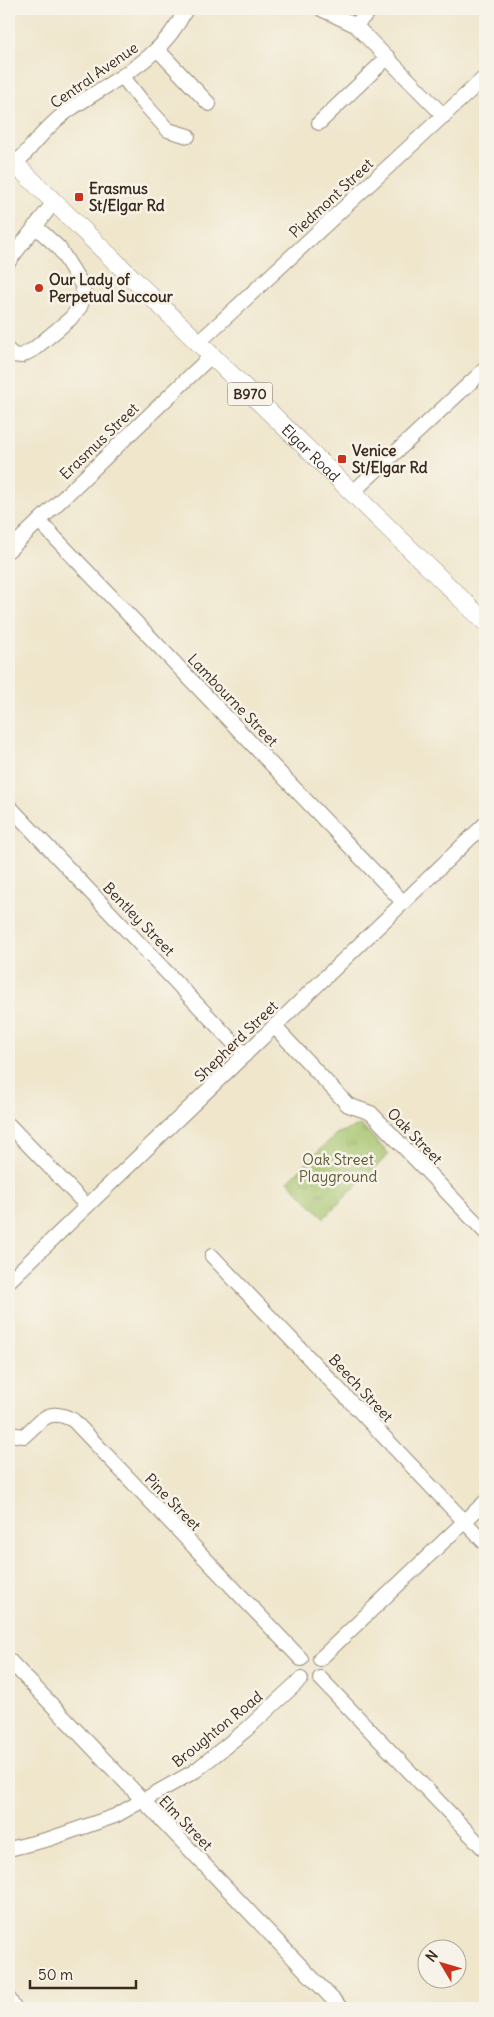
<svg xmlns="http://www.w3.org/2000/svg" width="494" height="2017" viewBox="0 0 494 2017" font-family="Delius,sans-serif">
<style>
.grass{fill:url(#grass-tufts);stroke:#6f7644}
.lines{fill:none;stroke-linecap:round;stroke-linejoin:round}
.minor-casing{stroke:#958875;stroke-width:16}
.major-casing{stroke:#958875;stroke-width:19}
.minor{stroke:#fff;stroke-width:14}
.major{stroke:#fff;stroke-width:18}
.poi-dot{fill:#c8321e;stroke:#f7f3e8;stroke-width:2}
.labels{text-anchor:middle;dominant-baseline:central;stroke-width:5;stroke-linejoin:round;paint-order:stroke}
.shield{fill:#f7f3e8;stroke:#73665b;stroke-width:1}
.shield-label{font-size:14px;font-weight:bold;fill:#3b2a1e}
.street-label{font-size:15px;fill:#3b2a1e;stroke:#f7f3e8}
.poi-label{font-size:15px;font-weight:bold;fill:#3b2a1e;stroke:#f7f3e8;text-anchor:start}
.park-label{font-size:15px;fill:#5a5835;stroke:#f7f3e8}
</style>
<defs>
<pattern id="grass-tufts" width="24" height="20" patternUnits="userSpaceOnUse" patternTransform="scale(1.25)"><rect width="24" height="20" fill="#a3c36b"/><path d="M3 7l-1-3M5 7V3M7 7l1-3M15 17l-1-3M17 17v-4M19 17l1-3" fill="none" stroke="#869f57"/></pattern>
</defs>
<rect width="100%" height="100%" fill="#f7f3e8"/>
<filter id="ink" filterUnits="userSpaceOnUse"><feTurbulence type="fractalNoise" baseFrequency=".02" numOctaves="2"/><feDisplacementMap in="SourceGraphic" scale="10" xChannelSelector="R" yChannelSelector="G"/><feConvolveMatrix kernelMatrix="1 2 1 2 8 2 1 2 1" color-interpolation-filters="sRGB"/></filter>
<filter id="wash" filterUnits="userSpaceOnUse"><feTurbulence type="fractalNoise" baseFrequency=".0096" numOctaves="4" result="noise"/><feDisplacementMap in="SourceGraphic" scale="20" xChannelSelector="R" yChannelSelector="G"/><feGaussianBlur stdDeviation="1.12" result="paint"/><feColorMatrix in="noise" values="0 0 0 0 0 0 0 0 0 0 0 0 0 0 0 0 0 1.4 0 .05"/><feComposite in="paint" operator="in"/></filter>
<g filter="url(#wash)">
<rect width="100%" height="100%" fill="#efe6cc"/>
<!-- grass -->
<path class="grass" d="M361 1125 389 1154 324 1218 288 1181 336 1134Z"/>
</g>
<g filter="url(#ink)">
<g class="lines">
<!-- minor casing -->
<g class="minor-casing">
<g id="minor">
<path d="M321 9 355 25 444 116"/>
<path d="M355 25 372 9"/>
<path d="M158 50 209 104"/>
<path d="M123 77 141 100 168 130 188 136"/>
<path d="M319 123 388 57"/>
<path d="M16 164C32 146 49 124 69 110 114 79 161 61 186 9"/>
<path d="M9 261 54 202"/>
<path d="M198 343 485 77"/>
<path d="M9 351 13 355 21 356 34 349 70 319 80 307 84 296 82 285 59 248 35 226"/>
<path d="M352 493 485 369"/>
<path d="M39 521 403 902"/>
<path d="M9 550 211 356"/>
<path d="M9 806 245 1055"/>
<path d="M274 1026 348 1105 371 1113 485 1232"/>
<path d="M9 1125 87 1206"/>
<path d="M212 1256 485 1543"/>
<path d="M9 1281 485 824"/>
<path d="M9 1434 24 1436C42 1420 48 1407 73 1420L301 1659"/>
<path d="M320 1659 485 1502"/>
<path d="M9 1660 341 2008"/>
<path d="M320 1678 485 1850"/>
<path d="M9 1849 49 1839 115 1816 195 1771 247 1729 301 1679"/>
<path d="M9 1999 14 2008"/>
</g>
</g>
<!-- major casing -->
<g class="major-casing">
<g id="major">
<path id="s1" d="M9 158 485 622"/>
</g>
</g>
<!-- minor -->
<use href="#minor" class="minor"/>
<!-- major -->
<use href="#major" class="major"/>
</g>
</g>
<!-- markers -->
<g class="poi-dot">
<rect x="74" y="192" width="10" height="10" rx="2.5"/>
<circle cx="39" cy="288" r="5"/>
<rect x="337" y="454" width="10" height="10" rx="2.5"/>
</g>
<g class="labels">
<!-- shield labels -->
<rect class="shield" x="227.5" y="382.5" width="45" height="23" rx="4"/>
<g class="shield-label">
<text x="250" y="394">B970</text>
</g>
<!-- street labels -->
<g class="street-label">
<text transform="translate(94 75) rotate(-35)">Central Avenue</text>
<text transform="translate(331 198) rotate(-43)">Piedmont Street</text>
<text transform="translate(99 441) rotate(-44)">Erasmus Street</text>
<text stroke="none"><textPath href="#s1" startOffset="422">Elgar Road</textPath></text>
<text transform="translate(233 700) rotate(46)">Lambourne Street</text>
<text transform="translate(139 919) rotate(46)">Bentley Street</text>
<text transform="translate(236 1041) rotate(-44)">Shepherd Street</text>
<text transform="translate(415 1136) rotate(46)">Oak Street</text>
<text transform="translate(361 1388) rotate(47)">Beech Street</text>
<text transform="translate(173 1502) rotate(46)">Pine Street</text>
<text transform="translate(217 1729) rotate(-39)">Broughton Road</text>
<text transform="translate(186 1823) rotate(46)">Elm Street</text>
</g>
<!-- poi labels -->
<g class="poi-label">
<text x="89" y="188">Erasmus<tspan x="89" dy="17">St/Elgar Rd</tspan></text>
<text x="49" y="279">Our Lady of<tspan x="49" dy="17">Perpetual Succour</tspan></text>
<text x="352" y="450">Venice<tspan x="352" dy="17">St/Elgar Rd</tspan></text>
</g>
<!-- park labels -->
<g class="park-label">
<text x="338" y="1159">Oak Street<tspan x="338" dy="17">Playground</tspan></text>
</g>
</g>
<!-- margin -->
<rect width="494" height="2017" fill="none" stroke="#f7f3e8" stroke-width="30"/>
<!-- north arrow -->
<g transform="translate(442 1964) rotate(308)"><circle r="24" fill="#f7f3e8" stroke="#aca397"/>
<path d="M0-4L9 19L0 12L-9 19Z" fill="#c8321e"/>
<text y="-8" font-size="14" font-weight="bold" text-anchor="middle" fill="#3b2a1e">N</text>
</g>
<!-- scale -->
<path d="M30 1980v8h106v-8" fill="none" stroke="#3b2a1e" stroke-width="2.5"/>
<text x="38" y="1980" font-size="15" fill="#3b2a1e" stroke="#f7f3e8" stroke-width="4" paint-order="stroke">50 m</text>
</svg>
